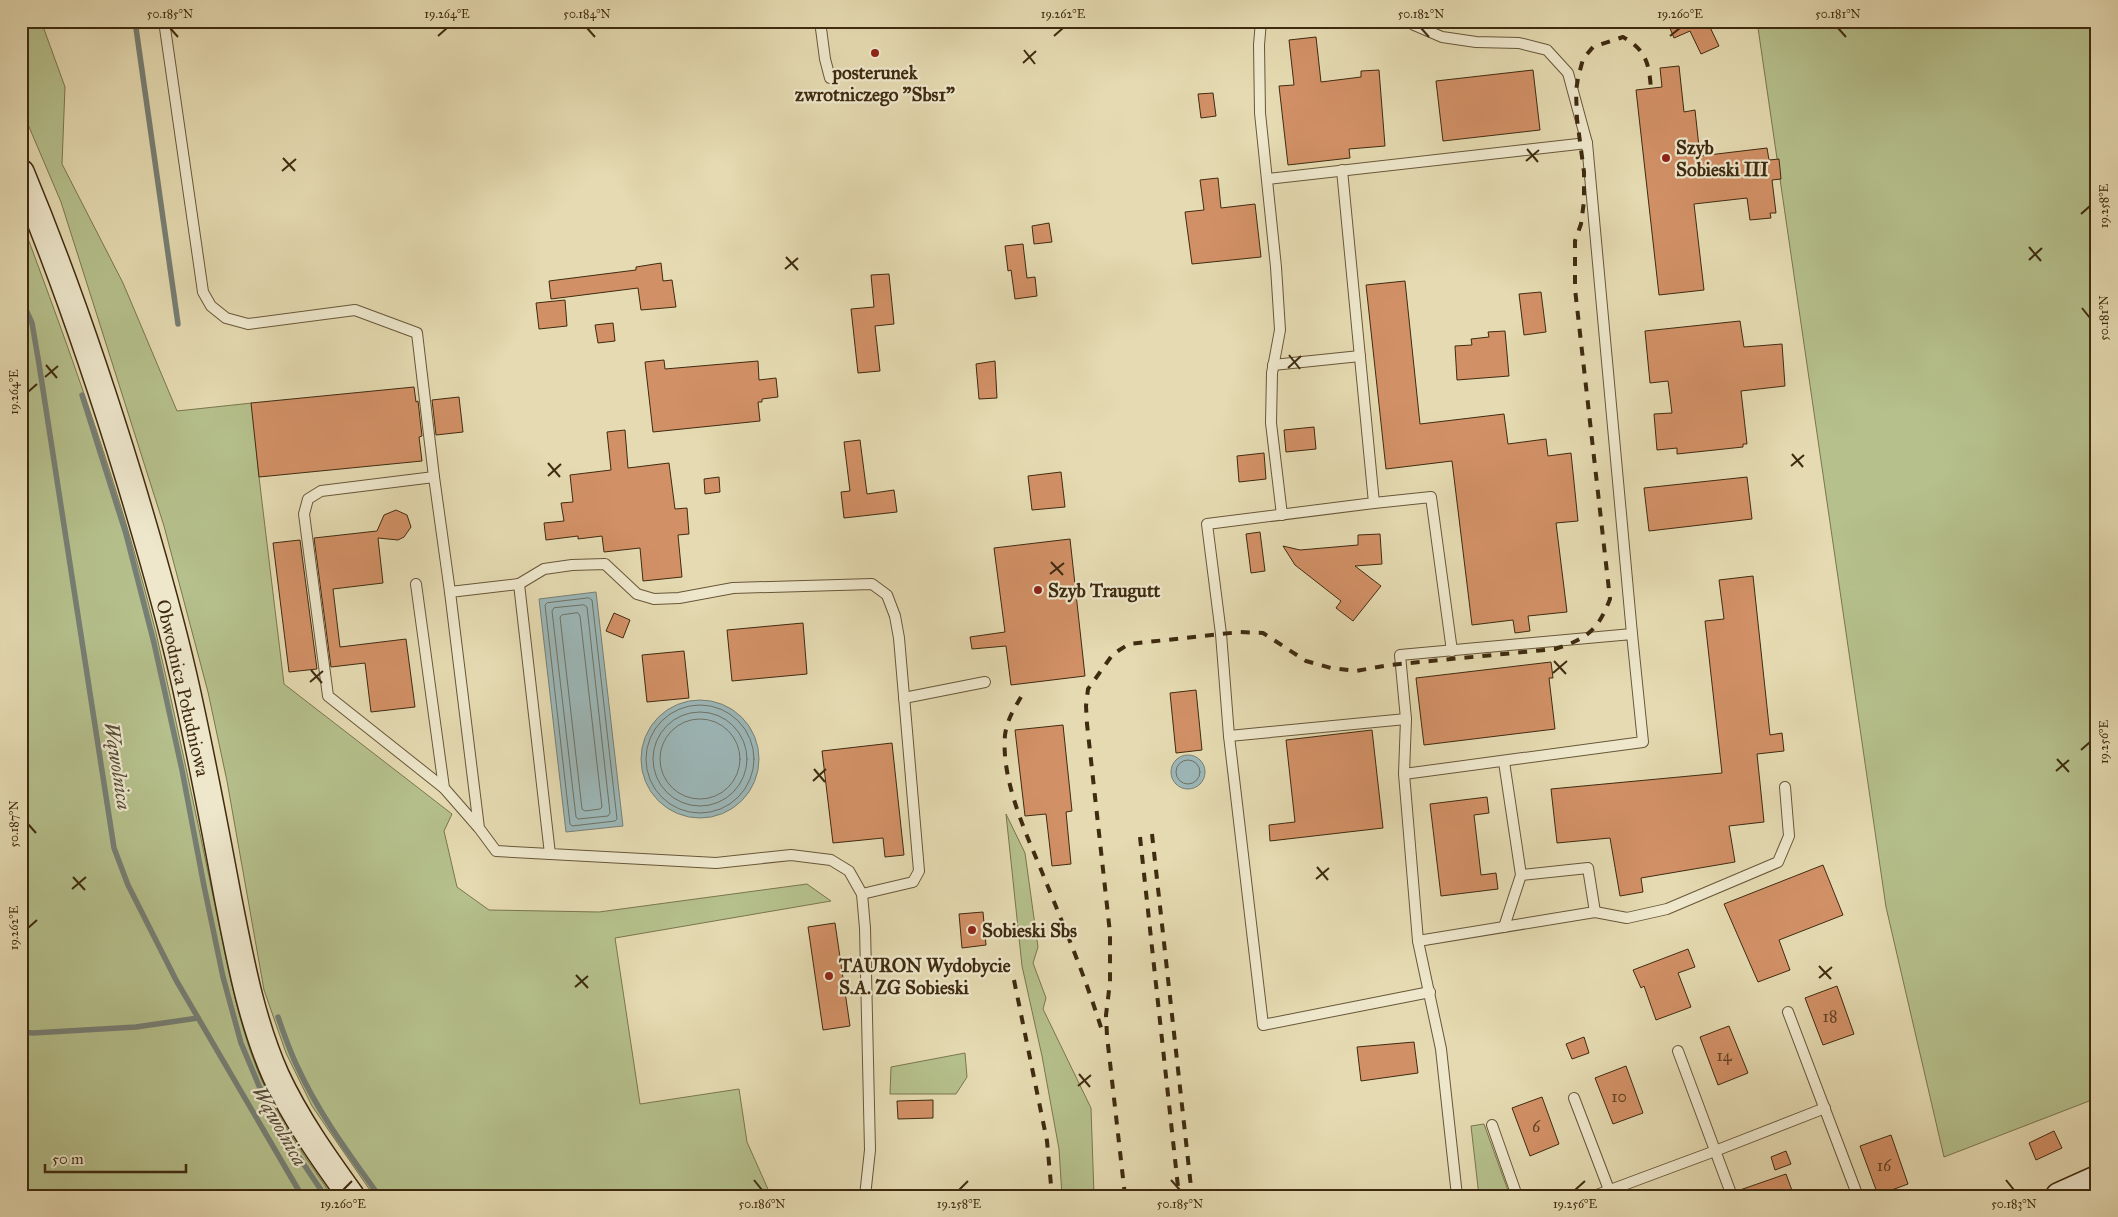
<svg xmlns="http://www.w3.org/2000/svg" width="2118" height="1217" viewBox="0 0 2118 1217" font-family="'IM FELL Great Primer',serif">
<style>
.green{fill:#b5c08c;stroke:#7a764e}
.water{fill:#9cb7b8;stroke:#777f75}
.lines{fill:none;stroke-linecap:round;stroke-linejoin:round}
.shore{stroke:#6e7164;stroke-width:1}
.stream{stroke:#777f75;stroke-width:5.5}
.building{fill:#d29066;stroke:#3f2b10}
.lane-casing{stroke:#685738;stroke-width:12}
.secondary-casing{stroke:#3f2b10;stroke-width:29}
.lane{stroke:#eee7cc;stroke-width:10}
.secondary{stroke:#eee7cc;stroke-width:26}
.rail{stroke:#3f2b10;stroke-width:4;stroke-dasharray:9 9;stroke-linecap:butt}
.ticks{fill:none;stroke:#3f2b10;stroke-width:2}
.poi-dot{fill:#8f2418;stroke:#eee7cc;stroke-width:2}
.labels{text-anchor:middle;dominant-baseline:central;stroke-width:4.5;stroke-linejoin:round;paint-order:stroke}
.number-label{font-size:16px;fill:#644426}
.poi-label{font-size:19px;font-weight:bold;fill:#3f2b10;stroke:#eee7cc;text-anchor:start}
.street-label{font-size:19px;fill:#3f2b10;stroke:#eee7cc}
.water-label{font-size:20px;font-style:italic;fill:#564e3a;stroke:#eee7cc}
.neatline{fill:none;stroke:#3f2b10;stroke-width:2}
.ticks-label{font-size:12px;text-anchor:middle;fill:#3f2b10}
</style>
<rect width="100%" height="100%" fill="#e5dab1"/>
<filter id="stains"><feTurbulence type="fractalNoise" baseFrequency=".004" numOctaves="4"/><feColorMatrix values="0 0 0 0 .2 0 0 0 0 .09 0 0 0 0 .02 0 0 0 .5 -.17"/></filter>
<radialGradient id="worn" r=".72"><stop offset=".6" stop-color="#630" stop-opacity="0"/><stop offset="1" stop-color="#630" stop-opacity=".3"/></radialGradient>
<!-- green -->
<g class="green">
<path d="M21 21H41L65 87 62 164 123 283 177 411 252 403 259 477 284 684 452 814 444 831 457 887 489 910 599 912 807 884 831 901 615 938 640 1104 739 1089 747 1142 771 1196H374L312 1106 286 1053 264 990 227 781 208 692 164 526 61 202 21 108Z"/>
<path d="M1757 21H2097V1098L1944 1157 1886 907Z"/>
<path d="M21 220C72 356 121 492 156 633 176 719 194 805 212 891 226 955 236 1021 262 1081 280 1123 306 1158 332 1196H21Z"/>
<path d="M1006 814 1025 853 1038 947 1033 963 1046 998 1043 1009 1091 1108 1094 1196H1062L1059 1149 1042 1056 1022 966Z"/>
<path d="M965 1053 967 1077 956 1094H890L891 1067Z"/>
<path d="M1484 1124 1510 1196H1479L1471 1126Z"/>
</g>
<!-- water -->
<g class="water">
<path d="M596 592 623 826 566 832 539 599Z"/>
<circle cx="700" cy="759" r="59"/>
<circle cx="1188" cy="772" r="17"/>
</g>
<g class="lines">
<!-- shore -->
<g class="shore">
<path d="M589 598 592 600 617 819 615 821 572 826 570 824 545 605 547 603Z"/>
<path d="M584 605 587 607 610 813 608 816 578 819 576 817 552 611 554 608Z"/>
<path d="M578 613 580 616 602 807 600 809 585 811 582 809 560 617 562 615Z"/>
<circle cx="700" cy="759" r="54"/>
<circle cx="700" cy="759" r="47"/>
<circle cx="700" cy="759" r="40"/>
<circle cx="1188" cy="772" r="12"/>
</g>
<!-- stream -->
<g class="stream">
<path d="M135 21 178 324"/>
<path d="M21 299 32 323 39 364 114 848 128 885 176 980 302 1196"/>
<path d="M82 395 126 534 154 643 182 770 204 886 223 977 241 1043 262 1093 291 1145 325 1196"/>
<path d="M278 1017C284 1034 290 1052 298 1068 319 1114 350 1155 379 1196"/>
<path d="M21 1032 33 1033 136 1027 198 1018"/>
</g>
</g>
<!-- building -->
<g class="building">
<path d="M1667 21H1711L1708 23 1719 46 1701 54 1690 31 1674 38Z"/>
<path d="M1316 37 1321 82 1361 77V71L1379 70 1385 146 1349 149 1350 158 1288 165 1279 86 1294 85 1289 40Z"/>
<path d="M1679 66 1684 112 1695 110 1700 156 1767 148 1769 160 1779 159 1781 179 1772 180 1776 213H1770L1771 218 1750 220 1747 198 1694 204 1704 290 1659 295 1636 90 1662 87 1660 68Z"/>
<path d="M1533 70 1540 130 1443 141 1436 81Z"/>
<path d="M1213 93 1216 116 1201 118 1198 94Z"/>
<path d="M1218 178 1221 208 1255 204 1261 257 1192 264 1185 212 1204 210 1200 180Z"/>
<path d="M1049 223 1052 242 1034 244 1032 226Z"/>
<path d="M1023 244 1027 278 1035 277 1037 296 1015 299 1011 270 1008 271 1005 246Z"/>
<path d="M661 263 663 281 672 280 676 307 641 310 638 288 551 299 549 281 636 270V267Z"/>
<path d="M889 274 894 324 875 326 880 371 858 373 851 309 874 307 871 275Z"/>
<path d="M1405 281 1420 424 1504 414 1508 444 1546 439 1548 456 1571 453 1578 521 1556 523 1567 612 1528 616 1530 631 1515 633 1513 620 1472 625 1452 461 1386 469 1366 285Z"/>
<path d="M1541 292 1546 332 1524 335 1519 294Z"/>
<path d="M565 300 567 326 539 329 536 303Z"/>
<path d="M1740 321 1744 347 1782 344 1785 386 1741 391 1747 444H1743V447L1677 454V448L1657 450 1654 414 1672 413 1668 381 1650 383 1645 331Z"/>
<path d="M613 323 615 341 598 343 595 325Z"/>
<path d="M1505 331 1509 376 1457 380 1455 346 1472 345 1471 339 1489 337 1488 332Z"/>
<path d="M664 360 665 369 758 361 759 380 776 378 778 397 762 399V402H758L760 421 653 432 645 362Z"/>
<path d="M995 361 997 398 979 399 976 364Z"/>
<path d="M414 387 416 402 418 401 422 436 419 437 422 461 259 477 251 403Z"/>
<path d="M459 397 463 432 436 435 432 400Z"/>
<path d="M1314 427 1316 449 1286 452 1284 430Z"/>
<path d="M625 430 628 468 669 463 675 509 687 508 689 534 678 535 682 577 643 581 640 548 604 552 602 536 578 539V536L546 540 544 523 564 521 561 503 573 502 570 475 611 470 607 432Z"/>
<path d="M860 440 867 494 894 490 897 512 844 518 841 492 850 491 844 442Z"/>
<path d="M1264 453 1266 479 1239 482 1237 456Z"/>
<path d="M1061 472 1065 507 1032 510 1028 476Z"/>
<path d="M719 477 720 492 705 494 704 479Z"/>
<path d="M1747 477 1752 519 1649 531 1644 488Z"/>
<path d="M396 510 407 515 411 527 404 537 398 540 378 538 383 583 333 589 340 647 406 639 415 707 371 712 365 663 331 667 314 538 377 531 384 515Z"/>
<path d="M1260 532 1265 571 1251 573 1246 534Z"/>
<path d="M1380 534 1382 564 1355 566 1381 586 1353 621 1336 608 1341 601 1295 565 1283 546 1300 550 1358 545V535Z"/>
<path d="M1070 539 1085 676 1011 685 1006 646 972 649 970 637 1005 632 994 548Z"/>
<path d="M300 540 317 669 289 672 273 543Z"/>
<path d="M1753 576 1770 735 1782 733 1784 751 1757 754 1764 822 1729 826 1735 862 1641 878 1643 892 1620 896 1610 838 1557 843 1551 789 1722 773 1705 621 1724 619 1719 580Z"/>
<path d="M614 613 630 620 623 638 606 631Z"/>
<path d="M803 623 807 674 732 681 727 630Z"/>
<path d="M684 651 689 698 647 702 642 655Z"/>
<path d="M1551 662 1553 678H1549L1555 729 1424 745 1416 678Z"/>
<path d="M1196 690 1202 750 1176 753 1170 693Z"/>
<path d="M1063 725 1072 811 1066 812 1071 864 1052 866 1046 814 1025 816 1015 730Z"/>
<path d="M1372 730 1383 828 1270 841 1269 825 1295 822 1286 740Z"/>
<path d="M892 743 904 855 885 857 883 838 833 843 822 751Z"/>
<path d="M1487 797 1489 813 1474 815 1481 875 1496 873 1498 889 1441 896 1430 804Z"/>
<path d="M1823 865 1843 915 1779 940 1790 970 1758 982 1724 904Z"/>
<path d="M983 912 986 945 962 948 959 914Z"/>
<path d="M835 923 850 1026 823 1030 808 927Z"/>
<path d="M1688 949 1695 967 1678 973 1691 1007 1656 1020 1644 986 1641 988 1633 970Z"/>
<path d="M1837 986 1854 1034 1823 1045 1805 998Z"/>
<path d="M1729 1026 1748 1073 1718 1085 1700 1037Z"/>
<path d="M1584 1037 1589 1053 1572 1059 1566 1044Z"/>
<path d="M1414 1042 1418 1073 1361 1081 1357 1047Z"/>
<path d="M1626 1066 1643 1113 1613 1124 1595 1078Z"/>
<path d="M1542 1097 1559 1144 1530 1156 1512 1108Z"/>
<path d="M933 1100V1118L898 1119 897 1101Z"/>
<path d="M2054 1131 2062 1148 2036 1160 2029 1143Z"/>
<path d="M1891 1135 1908 1184 1878 1195 1860 1146Z"/>
<path d="M1786 1151 1791 1164 1775 1170 1771 1157Z"/>
<path d="M1786 1174 1794 1196H1739L1737 1191Z"/>
</g>
<g class="lines">
<!-- lane casing -->
<g class="lane-casing">
<g id="lane">
<path d="M164 21 203 292 211 306 226 318 248 324 355 310 417 333 434 477 450 592"/>
<path d="M820 21 825 59 830 78"/>
<path d="M1261 21 1259 45 1260 113 1276 267 1280 330 1272 373 1271 423 1282 515"/>
<path d="M1409 21 1414 25 1442 37 1476 42 1519 43 1547 50 1568 73 1587 143"/>
<path d="M1342 170 1374 503 1207 524 1221 634 1229 736 1263 1025 1430 992"/>
<path d="M1268 179 1587 143 1632 634"/>
<path d="M1273 365 1360 356"/>
<path d="M434 477 321 491 308 499 304 514 328 696 444 788"/>
<path d="M1374 503 1431 497 1452 651"/>
<path d="M416 584 444 788 478 827"/>
<path d="M519 584 550 854 716 863 791 855 831 860 849 871 862 894 865 928 870 1150 865 1196"/>
<path d="M904 698 985 682"/>
<path d="M1229 736 1406 719"/>
<path d="M1404 774 1643 742 1632 634 1400 655 1406 719 1404 774 1418 941 1441 1049 1457 1196"/>
<path d="M550 854 496 851 479 828 450 592 519 584 544 569 572 565 605 564 637 594 654 599 679 598 733 588 872 584 887 595 895 616 899 638 919 871 913 882 862 894"/>
<path d="M1521 875 1588 868 1595 912"/>
<path d="M1504 927 1521 875 1504 762"/>
<path d="M1418 941 1595 912 1627 918 1667 909 1778 862 1789 836 1785 787"/>
<path d="M1788 1012 1857 1194"/>
<path d="M1678 1051 1732 1196"/>
<path d="M1574 1098 1611 1195"/>
<path d="M1492 1125 1517 1196"/>
<path d="M1594 1196 1715 1151 1825 1108"/>
</g>
</g>
<!-- secondary casing -->
<g class="secondary-casing">
<g id="secondary">
<path d="M21 173C63 274 98 376 130 481 149 544 168 609 183 674 200 748 214 823 228 898 240 958 251 1020 276 1076 296 1119 323 1157 351 1196"/>
<path d="M2059 1196 2097 1179"/>
</g>
</g>
<!-- lane -->
<use href="#lane" class="lane"/>
<!-- secondary -->
<use href="#secondary" class="secondary"/>
<!-- rail -->
<g class="rail">
<path d="M1021 697C1014 709 1007 720 1005 735 1001 782 1027 835 1044 877 1065 929 1087 981 1103 1034"/>
<path d="M1152 834 1192 1196"/>
<path d="M1140 837 1179 1196"/>
<path d="M1014 980 1047 1141 1052 1196"/>
<path d="M1125 1196 1107 1036 1106 1015 1110 982V933L1087 724 1086 706 1088 689 1113 654 1129 644 1240 632 1263 633 1306 661 1331 668 1356 671 1389 665 1555 649C1587 639 1598 630 1610 599L1575 289V241L1581 224 1584 201V172L1577 119 1576 91 1578 78 1583 59 1593 47 1623 37C1646 50 1649 63 1651 89"/>
</g>
</g>
<!-- ticks -->
<path class="ticks" d="M170 28 178 37M587 28 595 37M1421 28 1429 37M1838 28 1846 37M438 36 447 28M1054 36 1063 28M1670 36 1680 28M1024 50 1035 64M1023 63 1036 51M1527 149 1538 162M283 158 295 171M1526 161 1539 150M282 171 296 159M2081 214 2090 206M2029 247 2041 261M786 257 798 270M2029 260 2042 248M785 269 798 258M2082 308 2090 318M1289 355 1300 369M46 365 57 378M1288 368 1301 356M45 377 58 366M28 392 37 384M1792 454 1803 467M548 463 560 477M1791 466 1804 455M548 476 561 464M1051 562 1063 575M1050 574 1064 563M1554 661 1566 674M311 670 322 683M1553 673 1567 661M310 682 323 671M2081 750 2090 742M2057 759 2069 772M814 769 825 782M2056 771 2069 760M813 781 826 769M28 824 36 833M1317 867 1328 880M73 877 85 890M1316 879 1329 868M72 889 86 877M28 928 37 920M1819 966 1831 979M576 975 588 988M1819 978 1832 967M575 987 588 976M1079 1074 1090 1087M1078 1086 1091 1075M754 1180 762 1190M1171 1180 1180 1190M2006 1180 2014 1190M343 1190 352 1181M959 1190 968 1181M1575 1190 1585 1181"/>
<!-- markers -->
<g class="poi-dot">
<circle cx="875" cy="53" r="5"/>
<circle cx="1666" cy="158" r="5"/>
<circle cx="1038" cy="590" r="5"/>
<circle cx="972" cy="930" r="5"/>
<circle cx="829" cy="976" r="5"/>
</g>
<g class="labels">
<!-- number labels -->
<g class="number-label">
<text x="1830" y="1016">18</text>
<text x="1724" y="1055">14</text>
<text x="1619" y="1096">10</text>
<text x="1536" y="1126">6</text>
<text x="1884" y="1165">16</text>
</g>
<!-- poi labels -->
<g class="poi-label">
<text x="875" y="72" text-anchor="middle">posterunek<tspan x="875" dy="22">zwrotniczego "Sbs1"</tspan></text>
<text x="1676" y="147">Szyb<tspan x="1676" dy="22">Sobieski III</tspan></text>
<text x="1048" y="590">Szyb Traugutt</text>
<text x="982" y="930">Sobieski Sbs</text>
<text x="839" y="965">TAURON Wydobycie<tspan x="839" dy="22">S.A. ZG Sobieski</tspan></text>
</g>
<!-- street labels -->
<g class="street-label">
<text transform="translate(183 688) rotate(77)">Obwodnica Południowa</text>
</g>
<!-- water labels -->
<g class="water-label">
<text transform="translate(118 766) rotate(81)">Wąwolnica</text>
<text transform="translate(280 1126) rotate(60)">Wąwolnica</text>
</g>
</g>
<!-- margin -->
<rect width="2118" height="1217" fill="none" stroke="#e5dab1" stroke-width="55"/>
<!-- scale -->
<path d="M45 1164v8h141v-8" fill="none" stroke="#3f2b10" stroke-width="2.5"/>
<text x="52" y="1164" font-size="15" fill="#3f2b10" stroke="#eee7cc" stroke-width="4" paint-order="stroke">50 m</text>
<rect x="28" y="28" width="2062" height="1162" class="neatline"/>
<g class="ticks-label">
<text x="170" y="18">50.185°N</text>
<text x="447" y="18">19.264°E</text>
<text x="587" y="18">50.184°N</text>
<text x="1063" y="18">19.262°E</text>
<text x="1421" y="18">50.182°N</text>
<text x="1680" y="18">19.260°E</text>
<text x="1838" y="18">50.181°N</text>
<text transform="translate(2104 206) rotate(-90)" y="4">19.258°E</text>
<text transform="translate(2104 318) rotate(-90)" y="4">50.181°N</text>
<text transform="translate(14 392) rotate(-90)" y="4">19.264°E</text>
<text transform="translate(2104 742) rotate(-90)" y="4">19.256°E</text>
<text transform="translate(14 824) rotate(-90)" y="4">50.187°N</text>
<text transform="translate(14 928) rotate(-90)" y="4">19.262°E</text>
<text x="343" y="1208">19.260°E</text>
<text x="762" y="1208">50.186°N</text>
<text x="959" y="1208">19.258°E</text>
<text x="1180" y="1208">50.185°N</text>
<text x="1575" y="1208">19.256°E</text>
<text x="2014" y="1208">50.183°N</text>
</g>
<rect width="100%" height="100%" filter="url(#stains)"/>
<rect width="100%" height="100%" fill="url(#worn)"/>
</svg>
